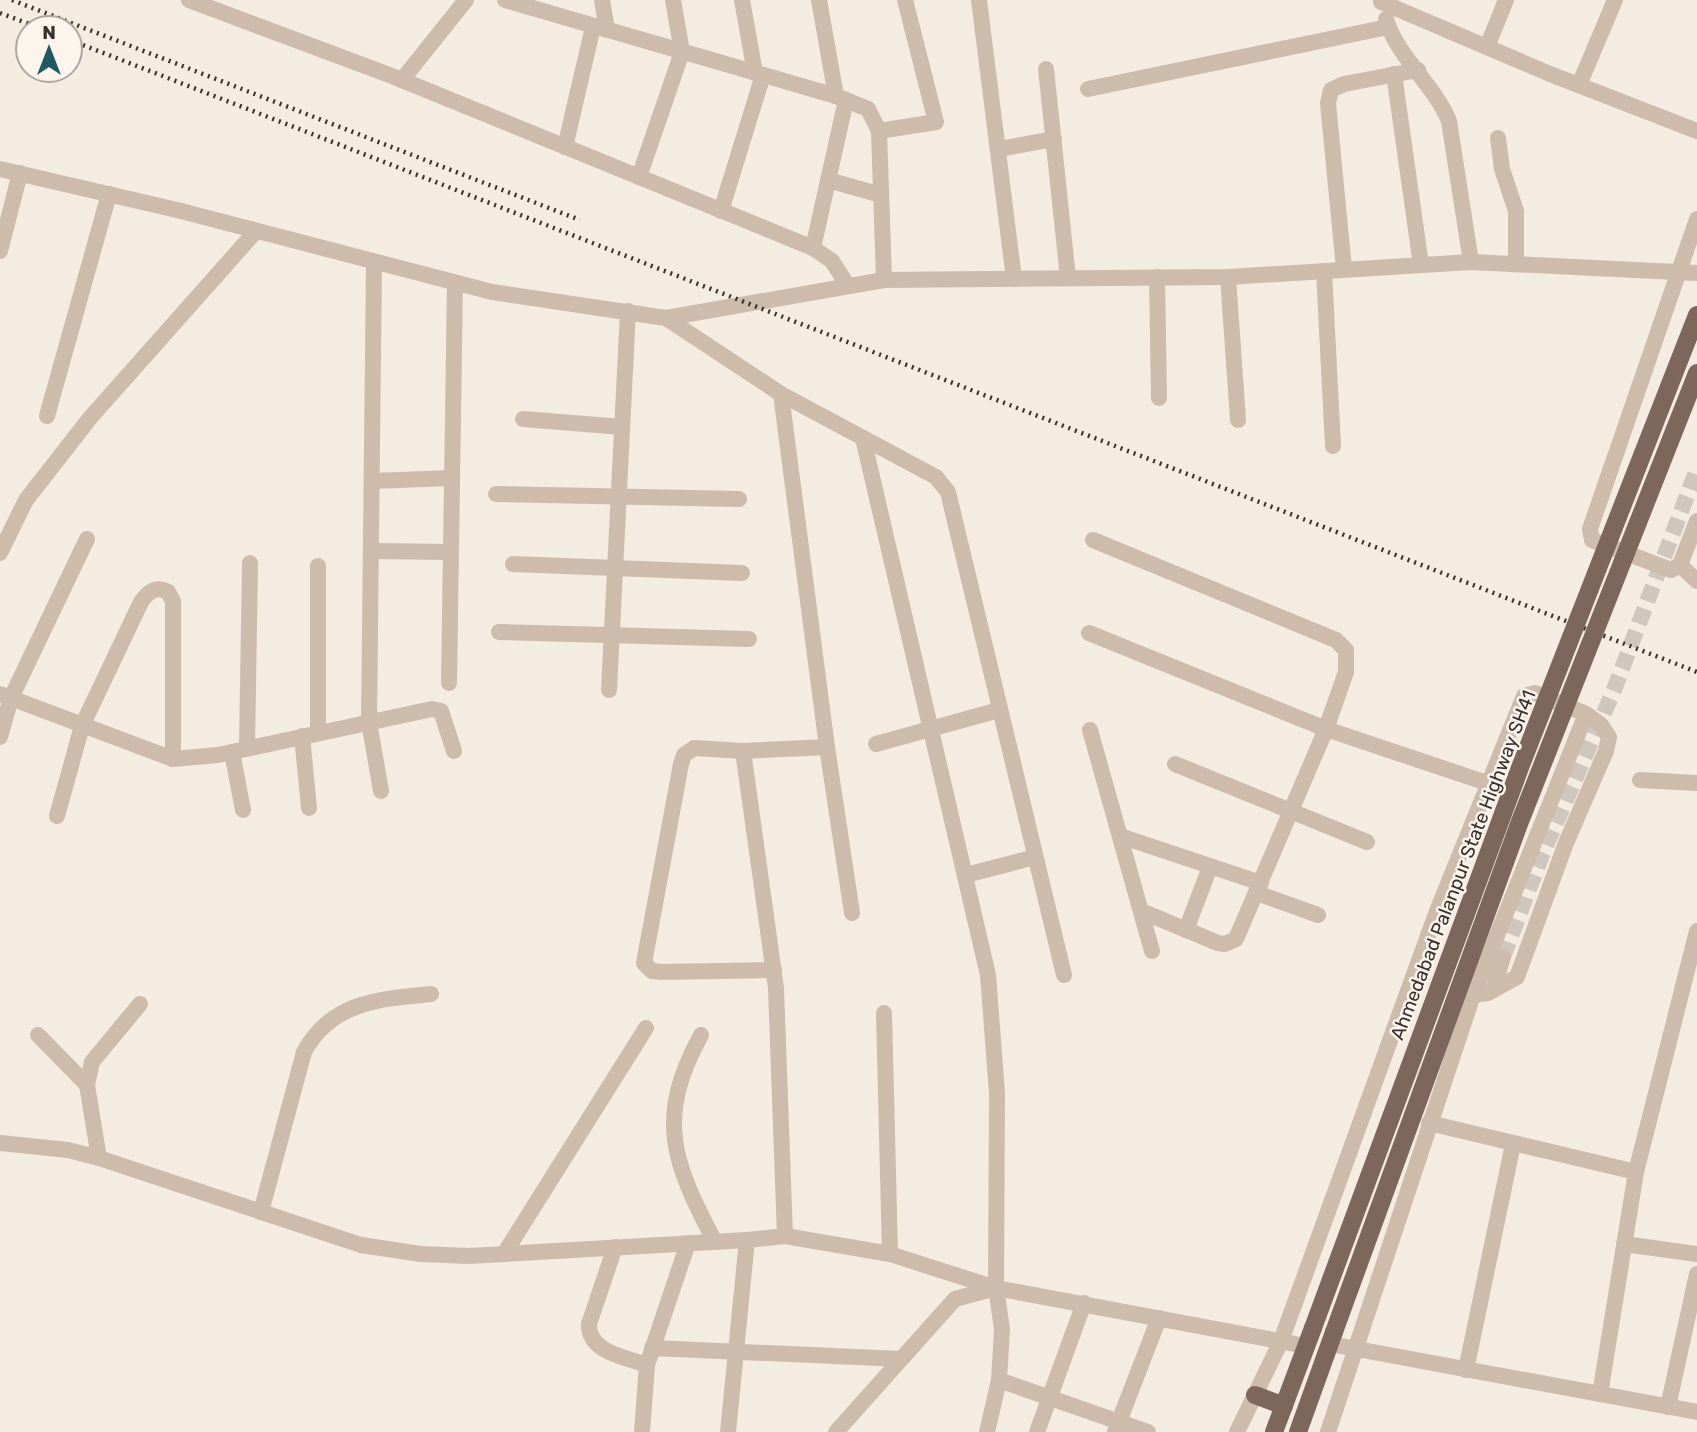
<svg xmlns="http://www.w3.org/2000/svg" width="1697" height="1432" viewBox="0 0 1697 1432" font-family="Rubik,sans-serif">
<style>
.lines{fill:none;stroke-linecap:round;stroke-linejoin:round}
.minor-tunnel{stroke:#cfc6bd;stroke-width:16;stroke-dasharray:16 8;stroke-linecap:butt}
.minor{stroke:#cdbbac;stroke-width:16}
.major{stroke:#7d675c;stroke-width:18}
.rail{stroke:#3b302b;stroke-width:4.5;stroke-dasharray:2 5;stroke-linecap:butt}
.major-bridge{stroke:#7d675c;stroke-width:18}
.labels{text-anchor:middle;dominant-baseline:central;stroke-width:5;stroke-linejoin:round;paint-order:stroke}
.street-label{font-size:19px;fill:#3b302b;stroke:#fbf5ee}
</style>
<rect width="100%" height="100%" fill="#f4ebe1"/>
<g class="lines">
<!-- minor-tunnel -->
<path class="minor-tunnel" d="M1503 957 1542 855 1614 690 1697 469"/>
<!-- minor -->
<g class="minor">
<path d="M189 0 392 76 813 248 832 261 848 286"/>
<path d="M505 0 836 96"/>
<path d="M602 0 607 30"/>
<path d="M742 0 755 73"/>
<path d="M819 0 836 96 868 109 879 131 884 280"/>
<path d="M979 0 1014 279"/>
<path d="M1381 2 1550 74 1697 131"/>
<path d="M1386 19C1397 57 1434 84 1449 121L1471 262"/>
<path d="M1487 47 1506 0"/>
<path d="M1046 69 1068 278"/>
<path d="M1394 74 1421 265"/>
<path d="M402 80 466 0"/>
<path d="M1579 85 1615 0"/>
<path d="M1088 89 1388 27"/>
<path d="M879 131 936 122 905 0"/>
<path d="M1498 138 1502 169 1516 211V263"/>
<path d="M565 147 593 27"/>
<path d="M999 149 1054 139"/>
<path d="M0 169 177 210 492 292 666 318 884 280 1228 277 1471 262 1697 273"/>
<path d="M639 177 682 52 673 0"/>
<path d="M828 180 881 195"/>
<path d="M721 211 763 75"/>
<path d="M1697 219 1590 529 1592 540 1671 570 1680 565 1697 521"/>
<path d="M813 248 846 100"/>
<path d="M0 251 20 173"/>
<path d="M374 262 369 722 381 791"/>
<path d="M1344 269 1328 103 1331 90 1344 84 1418 70"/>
<path d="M1324 271 1333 446"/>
<path d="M1157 277 1159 398"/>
<path d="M1228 277 1238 420"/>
<path d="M666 318 781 394 827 747 852 913"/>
<path d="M781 394 936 477 948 492 1064 975"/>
<path d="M47 416 109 194"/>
<path d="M523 419 622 427"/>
<path d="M863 438 988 975 997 1093 996 1288 1002 1329 999 1380 987 1432"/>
<path d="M372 481 452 478"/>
<path d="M496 494 739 499"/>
<path d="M1093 540 1336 640 1346 650V672L1326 729 1236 939 1225 944 1218 943 1141 911"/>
<path d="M371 551 451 552"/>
<path d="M0 553 26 500 90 418 256 231"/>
<path d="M513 564 742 573"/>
<path d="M1680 565 1697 581"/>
<path d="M318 566V733"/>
<path d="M499 632 749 639"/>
<path d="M1089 633 1326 729 1487 783"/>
<path d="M449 683 455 283"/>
<path d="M609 690 628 311"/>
<path d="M0 694 173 759 218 755 432 709 441 711 454 751"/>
<path d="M1090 730 1152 951"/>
<path d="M302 736 309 808"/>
<path d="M0 737 11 698 87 539"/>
<path d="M876 744 999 710"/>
<path d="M247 748 250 563"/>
<path d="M232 752 243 810"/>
<path d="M1175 764 1367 842"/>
<path d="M1640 780 1697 783"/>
<path d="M57 816 82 726 141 602C148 592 156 585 168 592L173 601V759"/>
<path d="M1120 836 1261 883"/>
<path d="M966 875 1035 857"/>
<path d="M1257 893 1318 915"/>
<path d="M1186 930 1210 867"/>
<path d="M774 970 661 972 652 971 644 963 681 764 684 755 694 748 743 751 827 747"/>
<path d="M1493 990 1503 957"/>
<path d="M1473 995 1488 993 1517 977 1566 843 1606 751 1609 737 1601 725 1586 714"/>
<path d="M884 1013 890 1254"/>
<path d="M38 1035 87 1085"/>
<path d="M701 1035C655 1119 673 1162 715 1242"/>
<path d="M1429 1123 1636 1172"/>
<path d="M0 1143 68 1150 99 1158 361 1245 421 1254 469 1256 747 1240"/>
<path d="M99 1158 87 1085 92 1062 140 1004"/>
<path d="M261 1212 304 1052C331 1002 379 999 431 994"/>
<path d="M785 1236 890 1254 996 1288"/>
<path d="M1624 1244 1697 1254"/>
<path d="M615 1247 589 1324C588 1352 625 1357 647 1365"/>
<path d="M504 1254 646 1028"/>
<path d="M1330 1344 1697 1412"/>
<path d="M652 1348 901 1359"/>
<path d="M1466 1370 1513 1144"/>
<path d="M999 1380 1148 1432"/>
<path d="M1600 1394 1636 1172 1697 931"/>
<path d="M1668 1407 1697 1274"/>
<path d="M642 1432 647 1365 688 1243"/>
<path d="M728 1432 747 1240 785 1236 776 988 743 751"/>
<path d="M836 1432 955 1299 996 1288 1306 1346"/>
<path d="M1037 1432 1084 1303"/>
<path d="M1115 1432 1159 1318"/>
<path d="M1237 1432 1281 1341 1437 911 1524 696 1535 693 1586 714 1473 995 1328 1432"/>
</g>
<!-- major -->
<g class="major">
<path d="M1255 1395 1284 1406"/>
<path d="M1274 1432 1313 1328"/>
<path d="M1298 1432 1334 1332"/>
</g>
<!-- rail -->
<g class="rail">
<path d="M12 0 580 220"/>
<path d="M0 13 40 28"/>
<path d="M70 40 1697 672"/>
</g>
<!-- major-bridge -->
<g class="major-bridge">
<path d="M1313 1328 1521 765 1697 315"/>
<path d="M1334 1332 1519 824 1697 373"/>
</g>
</g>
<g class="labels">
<!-- street labels -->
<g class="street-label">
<text transform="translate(1463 865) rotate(-69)">Ahmedabad Palanpur State Highway SH41</text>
</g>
</g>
<!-- north arrow -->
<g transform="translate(49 49)"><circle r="33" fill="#fbf5ee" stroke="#aea6a0" stroke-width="2"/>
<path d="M0-5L12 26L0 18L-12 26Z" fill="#1f5a5e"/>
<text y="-10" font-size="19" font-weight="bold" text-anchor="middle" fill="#3b302b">N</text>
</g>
</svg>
